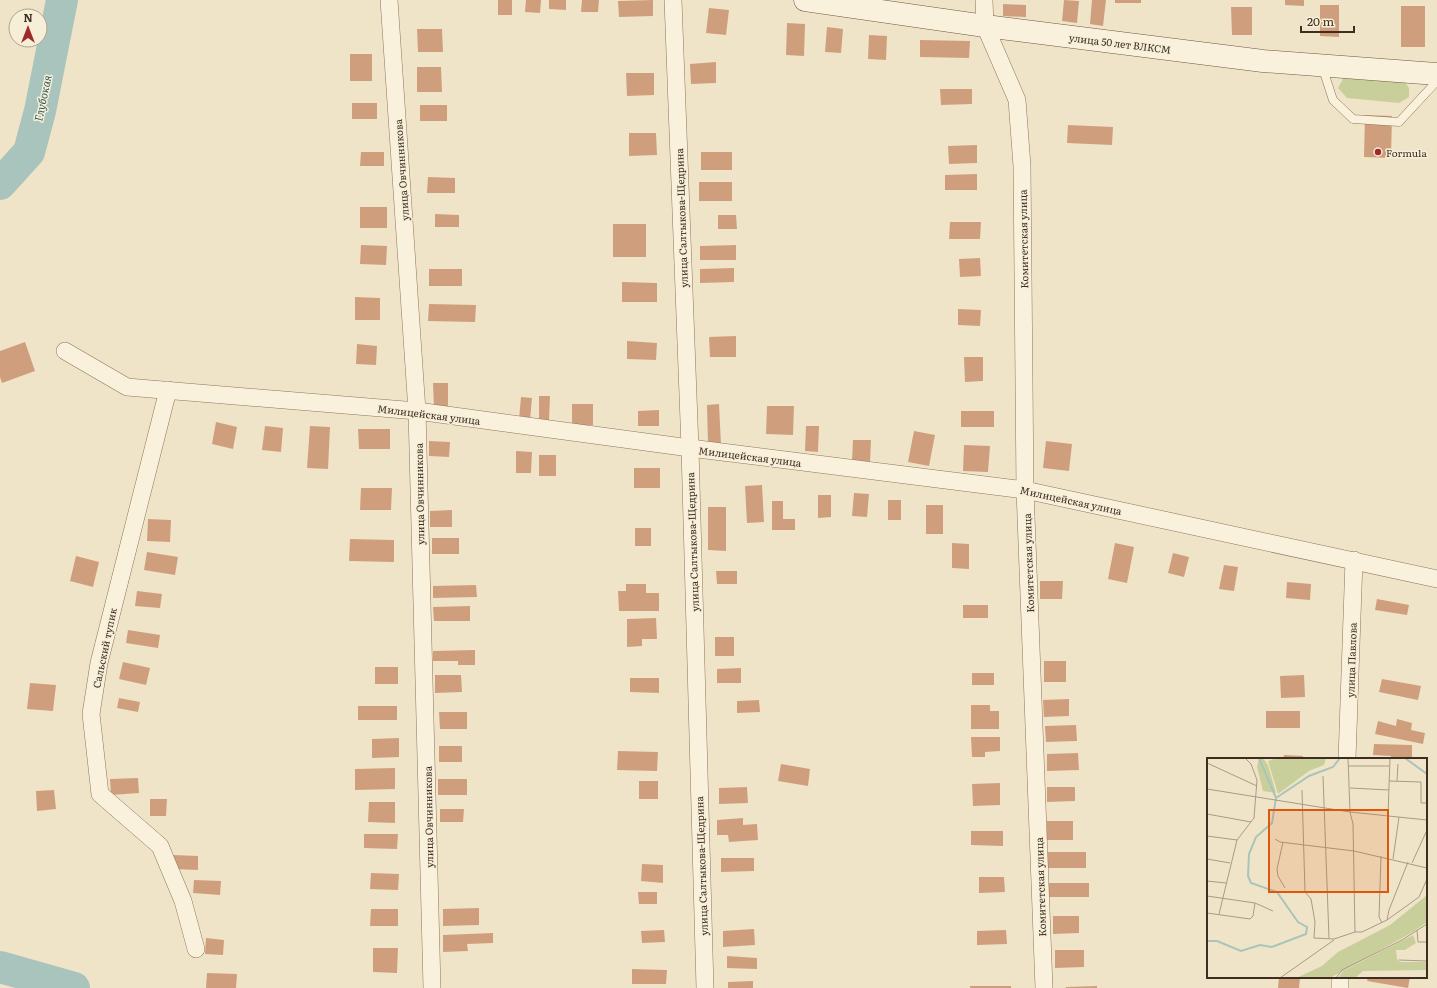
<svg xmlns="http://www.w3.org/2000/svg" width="1437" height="988" viewBox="0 0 1437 988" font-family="Literata,serif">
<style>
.green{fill:#c9cf9b}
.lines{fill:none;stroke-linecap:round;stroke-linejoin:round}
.river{stroke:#a9c4bc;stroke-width:32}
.building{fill:#cf9f7d}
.service-casing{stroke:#8d765c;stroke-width:9}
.minor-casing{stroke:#8d765c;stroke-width:18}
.secondary-casing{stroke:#6f573f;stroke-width:23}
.service{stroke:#faf1dc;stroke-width:8}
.minor{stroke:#faf1dc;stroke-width:17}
.secondary{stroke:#faf1dc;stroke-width:22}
.poi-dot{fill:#9e2a2b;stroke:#f7eed8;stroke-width:1.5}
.labels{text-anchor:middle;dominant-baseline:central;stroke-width:3;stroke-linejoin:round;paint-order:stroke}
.street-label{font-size:10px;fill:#3d2e20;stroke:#f7eed8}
.poi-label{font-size:10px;fill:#3d2e20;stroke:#f7eed8;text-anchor:start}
.water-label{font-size:11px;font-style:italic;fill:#2f5d5a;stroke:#f7eed8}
.inset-river{fill:none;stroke:#a9c4bc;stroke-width:2}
.inset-road{fill:none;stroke:#a89b85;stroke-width:1}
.view{fill:#df570d;fill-opacity:0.15;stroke:#df570d;stroke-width:2}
.inset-edge{fill:none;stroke:#3d2e20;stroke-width:2}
</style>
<rect width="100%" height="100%" fill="#f0e4c8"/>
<!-- green -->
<path class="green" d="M1345 75 1404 81 1409 88V97L1399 103 1347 98 1338 88Z"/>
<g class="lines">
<!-- river -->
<g class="river">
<path d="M0 184 29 152 40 111 62 0"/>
<path d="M0 967 74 988"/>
</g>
</g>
<!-- building -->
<g class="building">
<rect x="498" y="0" width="14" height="15"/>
<path d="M526 0H541L540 13 525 12Z"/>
<path d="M549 0H566V10L549 9Z"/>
<path d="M582 0H599L598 12H581Z"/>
<path d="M653 0V16L619 17 618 1Z"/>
<path d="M1064 0 1079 1 1077 23 1062 21Z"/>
<path d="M1092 0H1106L1103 26 1090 24Z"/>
<rect x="1115" y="0" width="26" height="3"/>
<path d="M1285 0H1304V6L1285 5Z"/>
<path d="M1003 4 1026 5V17L1003 16Z"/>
<path d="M1320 5H1339V37L1320 36Z"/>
<rect x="1401" y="6" width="24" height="41"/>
<path d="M1231 7H1252V35H1232Z"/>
<path d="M709 8 729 10 726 35 706 33Z"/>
<path d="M787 23 805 24 804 56 786 55Z"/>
<path d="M827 27 843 29 841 53 825 52Z"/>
<path d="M417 29H442L443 52H418Z"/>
<path d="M869 35 887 36 886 60 868 59Z"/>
<path d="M920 40 970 41 969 58 920 57Z"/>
<rect x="350" y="54" width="22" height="27"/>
<path d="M716 62V83L691 84 690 64Z"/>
<path d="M417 67H441L442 92H417Z"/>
<path d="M626 73H654V95L627 96Z"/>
<path d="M940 89H972V104L941 105Z"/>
<rect x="352" y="103" width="25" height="16"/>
<rect x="420" y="105" width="27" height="16"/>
<path d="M1365 115 1392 116 1391 158 1364 157Z"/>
<path d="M1068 125 1113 127 1112 145 1067 143Z"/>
<path d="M629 133H656L657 155 629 156Z"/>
<path d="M977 145V163L949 164 948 146Z"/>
<path d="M361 152H384V166H360Z"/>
<rect x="701" y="152" width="31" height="18"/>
<path d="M977 174V190H945V175Z"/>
<path d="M428 177 455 178V193H427Z"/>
<rect x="699" y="182" width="33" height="19"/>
<rect x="360" y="207" width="27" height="21"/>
<path d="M435 214 459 215V227H435Z"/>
<path d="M718 215H736L737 229H718Z"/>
<path d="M950 222H981L980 239H949Z"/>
<rect x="613" y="224" width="33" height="33"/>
<path d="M361 245 387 246 386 265 360 264Z"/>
<path d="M736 245V260H700V246Z"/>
<path d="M980 258 981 276 960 277 959 259Z"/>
<path d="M734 268V282L700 283V269Z"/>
<rect x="429" y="269" width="33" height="17"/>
<path d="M622 282 657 283V302H622Z"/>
<path d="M355 297 380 298V320H355Z"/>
<path d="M429 304 476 305 475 322 428 321Z"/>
<path d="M958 309 981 310 980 326 958 325Z"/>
<path d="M736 336V357H710L709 337Z"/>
<path d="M627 341 657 343 656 360 627 359Z"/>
<path d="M25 342 35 371 2 383 0 377V351Z"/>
<path d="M357 344 377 346 376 365 356 364Z"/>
<path d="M964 357H983V381L965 382Z"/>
<path d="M433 383H448V408H434Z"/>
<path d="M539 396H550L549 420H539Z"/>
<path d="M521 397 532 398 530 420 519 419Z"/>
<rect x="572" y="404" width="21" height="21"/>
<path d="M719 404 721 445H708L707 405Z"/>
<path d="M767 406H794L793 435 766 434Z"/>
<path d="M659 410V426H638V411Z"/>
<rect x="961" y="411" width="33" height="16"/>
<path d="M216 422 237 427 233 449 212 444Z"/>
<path d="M265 426 283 428 281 452 262 450Z"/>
<path d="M310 426 330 427 328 469 307 468Z"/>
<path d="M806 426H819L818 452 805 451Z"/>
<path d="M358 429H390V449H359Z"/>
<path d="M914 431 935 435 929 466 908 462Z"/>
<path d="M853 440H871L870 462 852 461Z"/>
<path d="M429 441 450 442 449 457 429 456Z"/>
<path d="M1046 441 1072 444 1069 471 1043 468Z"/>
<path d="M964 445 990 446 988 472 963 471Z"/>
<path d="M516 451 532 452 531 473H516Z"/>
<rect x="539" y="455" width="17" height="21"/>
<rect x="634" y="468" width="26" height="20"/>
<path d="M762 485 764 522 747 523 745 486Z"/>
<path d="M361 488H392L391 510H360Z"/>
<path d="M854 493 869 494 867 517 852 516Z"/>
<path d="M818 495H831V517L818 518Z"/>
<rect x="888" y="500" width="13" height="20"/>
<path d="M772 501H783V519H795V530H772Z"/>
<rect x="926" y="505" width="17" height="29"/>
<path d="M708 507H726V551L708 550Z"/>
<path d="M452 510V527H430V511Z"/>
<path d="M148 519 171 520 170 542 147 541Z"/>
<rect x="635" y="528" width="16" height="18"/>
<rect x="432" y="538" width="27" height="16"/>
<path d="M350 539 394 540V562L349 561Z"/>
<path d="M952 543 969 544V569L952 568Z"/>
<path d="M1115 543 1134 547 1127 583 1108 579Z"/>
<path d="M147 552 178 557 175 575 144 570Z"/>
<path d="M1173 553 1189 557 1184 577 1168 573Z"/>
<path d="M76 556 99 562 93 587 70 581Z"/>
<path d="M1224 565 1238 567 1234 591 1219 589Z"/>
<path d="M716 571H737V584H717Z"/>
<path d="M1040 581H1063L1062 599H1040Z"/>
<path d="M1287 582 1311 584 1310 600 1286 598Z"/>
<path d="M626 584H646V593H659V611H619L618 591H626Z"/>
<path d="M476 585 477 597 433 598V586Z"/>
<path d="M137 591 162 594 160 608 135 606Z"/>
<path d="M1377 599 1409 605 1407 615 1375 610Z"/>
<rect x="963" y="605" width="25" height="13"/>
<path d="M470 606V621H434L433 607Z"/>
<path d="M656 618 657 639H642V646L627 647V619Z"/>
<path d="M128 630 160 635 158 648 126 643Z"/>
<rect x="715" y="637" width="19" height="19"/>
<path d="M475 650V665H458V661H433V651Z"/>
<rect x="1044" y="661" width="22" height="21"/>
<path d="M123 662 150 668 146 685 119 679Z"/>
<rect x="375" y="667" width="23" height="17"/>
<path d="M741 668V683H717V669Z"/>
<rect x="972" y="673" width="22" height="12"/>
<path d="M435 675H461L462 692 435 693Z"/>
<path d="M1304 675 1305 697 1281 698 1280 676Z"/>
<path d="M630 678H659V693L630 692Z"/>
<path d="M1382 679 1421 686 1418 700 1379 692Z"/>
<path d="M30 683 56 685 53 711 27 709Z"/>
<path d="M119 698 140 702 138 712 117 708Z"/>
<path d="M1069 699V716L1044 717 1043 700Z"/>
<path d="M759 700 760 712 737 713V701Z"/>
<path d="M971 705H990V711H999V729H971Z"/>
<rect x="358" y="706" width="39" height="14"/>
<rect x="1266" y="711" width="34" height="17"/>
<path d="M439 712H467V729H440Z"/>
<path d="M1397 719 1412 723 1411 730 1425 733 1423 744 1375 734 1378 721 1396 726Z"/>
<path d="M1076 725 1077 741 1046 742 1045 726Z"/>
<path d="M971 737H1000V751L985 752V757H972Z"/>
<path d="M399 738V757L372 758V739Z"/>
<path d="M1374 744 1412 745V759H1391V756L1373 755Z"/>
<rect x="439" y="746" width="23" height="16"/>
<path d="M618 751 658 752 657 771 617 770Z"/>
<path d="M1078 753 1079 770 1047 771V754Z"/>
<path d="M1284 755 1303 756V759H1283Z"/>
<path d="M781 764 810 769 808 786 778 781Z"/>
<path d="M395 768V789L355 790V769Z"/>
<path d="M138 778 139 793 111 795 110 779Z"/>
<rect x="438" y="779" width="29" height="16"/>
<rect x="639" y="781" width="19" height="18"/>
<path d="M1000 783V805L973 806 972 784Z"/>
<path d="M747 787 748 803 719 804V788Z"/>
<path d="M1047 787H1075V801L1047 802Z"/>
<path d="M54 790 56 809 37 811 36 791Z"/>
<path d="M150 799H167L166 816H150Z"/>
<path d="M369 802H395V823L368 822Z"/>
<path d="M440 809H464L463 822H440Z"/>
<path d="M743 818V825L757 824 758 840 729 842 728 835H717V820Z"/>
<rect x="1047" y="821" width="26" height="19"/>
<path d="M971 831H1003V846L971 845Z"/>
<path d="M364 834H398L397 849 364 848Z"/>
<rect x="1045" y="852" width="41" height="16"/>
<path d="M173 855 198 856V870L173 869Z"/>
<path d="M721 858H754V871L721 872Z"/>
<path d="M642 864 663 865V883L641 881Z"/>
<path d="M371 873 399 874 398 890 370 889Z"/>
<path d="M979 877H1004L1005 892 979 893Z"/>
<path d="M194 880 221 881 220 895 193 893Z"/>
<rect x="1048" y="883" width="41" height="14"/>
<path d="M638 892H657V904H639Z"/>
<path d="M479 908V925L443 926V909Z"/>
<path d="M371 909H398V926H370Z"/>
<path d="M1053 916H1079V933L1053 934Z"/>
<path d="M754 929 755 945 723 947V931Z"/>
<path d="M664 930 665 942 642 943 641 931Z"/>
<path d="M1006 930 1007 944 977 945V931Z"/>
<path d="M493 933V943L467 944 468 951 443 952V935Z"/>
<path d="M206 938 224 940 223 955 205 954Z"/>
<path d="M373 948H398L397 973 373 972Z"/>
<path d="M1055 950H1084V967L1055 968Z"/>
<path d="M727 956 757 958V969L727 968Z"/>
<path d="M632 969 667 970 666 984H632Z"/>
<path d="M207 973 237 974 236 988H206Z"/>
<path d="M1279 977 1300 978 1299 988H1278Z"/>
<path d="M1368 977H1410L1408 988 1367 981Z"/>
<path d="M753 981V988H728V982Z"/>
<rect x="970" y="986" width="41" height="2"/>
<path d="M1097 986V988H1066V987Z"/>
</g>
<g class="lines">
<!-- service casing -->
<g class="service-casing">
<path id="service" d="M1322 66 1333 100 1353 119 1399 122 1437 81"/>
</g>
<!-- minor casing -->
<g class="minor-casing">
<g id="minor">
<path d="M389 0 417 411 432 988"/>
<path d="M673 0 690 448 705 988"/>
<path d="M984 0 985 26 1017 100 1022 166 1025 490 1044 988"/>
<path d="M65 351 127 387 417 411 690 448 1025 490 1437 579"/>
<path d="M168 390 99 663 91 714 100 794 160 846 183 901 196 949"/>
<path d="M1347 759 1354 560"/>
<path d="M1340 988V977"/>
</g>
</g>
<!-- secondary casing -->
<g class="secondary-casing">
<path id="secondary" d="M805 0 985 26 1263 61 1437 74"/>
</g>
<!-- service -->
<use href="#service" class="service"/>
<!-- minor -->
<use href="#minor" class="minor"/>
<!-- secondary -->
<use href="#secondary" class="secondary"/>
</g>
<!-- markers -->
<circle class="poi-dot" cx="1378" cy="152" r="4"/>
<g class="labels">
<!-- street labels -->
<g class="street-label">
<text transform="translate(1120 43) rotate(7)">улица 50 лет ВЛКСМ</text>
<text transform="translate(401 170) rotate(-94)">улица Овчинникова</text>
<text transform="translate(681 218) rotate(-92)">улица Салтыкова-Щедрина</text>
<text transform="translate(1023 239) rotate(-91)">Комитетская улица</text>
<text transform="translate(429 414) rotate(7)">Милицейская улица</text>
<text transform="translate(750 456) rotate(7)">Милицейская улица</text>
<text transform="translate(419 494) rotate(-91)">улица Овчинникова</text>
<text transform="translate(1071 500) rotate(12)">Милицейская улица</text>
<text transform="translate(692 542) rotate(-92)">улица Салтыкова-Щедрина</text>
<text transform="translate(1028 563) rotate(-92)">Комитетская улица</text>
<text transform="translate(104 648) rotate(-78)">Сальский тупик</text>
<text transform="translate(1351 660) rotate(-88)">улица Павлова</text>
<text transform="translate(428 817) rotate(-91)">улица Овчинникова</text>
<text transform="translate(701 866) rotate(-92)">улица Салтыкова-Щедрина</text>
<text transform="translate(1040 887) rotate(-92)">Комитетская улица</text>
</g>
<!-- poi labels -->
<g class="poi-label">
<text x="1386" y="152">Formula</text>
</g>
<!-- water labels -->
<g class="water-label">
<text transform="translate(42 98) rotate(-78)">Глубокая</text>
</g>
</g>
<!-- overview -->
<g transform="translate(1207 758)">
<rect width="220" height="220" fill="#f0e4c8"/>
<path d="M52 0H56L61 7 69 35 56 33 50 9ZM70 0H119L117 7 102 13 71 36 61 3ZM220 137V164L206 174 123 220H89L115 208 131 194 183 167ZM206 177 209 185 198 192H189L190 201 193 204H220V212L156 213 148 220H131L136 213Z" fill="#c9cf9b"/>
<path class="inset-river" d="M198 0 220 16M69 40 102 18 126 9 133 0M0 183H10L34 193 53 187 65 189 99 176 100 169 91 164 70 134 44 125 41 118 42 96 49 79 65 65 69 40 52 0"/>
<path class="inset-road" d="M141 0 143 54 146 66 148 174M0 5 50 28M141 8H182M116 18 122 180M182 23 214 24V45H220M190 23 191 6M143 30 182 32M0 31 143 54 220 62M95 32 98 134 104 141 108 164 107 180 127 181 148 174H155L180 162 212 139 220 121M0 56 44 64M181 58 183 0M0 78 30 82M68 81 73 84 147 93 220 110M76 84 70 111 71 118 78 130M174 98 172 159 175 165M0 101 23 105M186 101 192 59M205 105 220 72M0 123 19 125M0 138 48 145 66 153M0 155 43 161 46 158 48 145M12 156 30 82 47 60 50 22 44 6 38 0M180 162 182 152 201 104M210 172 211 184H220M192 202 220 203M73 220 127 182M129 220 135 212 195 182 220 166"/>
<path class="view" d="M62 52H181V134H62Z"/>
<rect width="220" height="220" class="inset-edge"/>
</g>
<!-- north arrow -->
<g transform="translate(28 28)"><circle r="19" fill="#f7eed8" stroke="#ada18e"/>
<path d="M0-3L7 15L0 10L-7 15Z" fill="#9e2a2b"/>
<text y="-6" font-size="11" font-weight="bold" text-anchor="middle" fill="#3d2e20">N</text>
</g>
<!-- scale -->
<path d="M1301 26v6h53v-6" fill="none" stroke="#3d2e20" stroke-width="2"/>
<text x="1307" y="26" font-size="12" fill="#3d2e20" stroke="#f7eed8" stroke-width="3" paint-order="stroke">20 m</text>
</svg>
